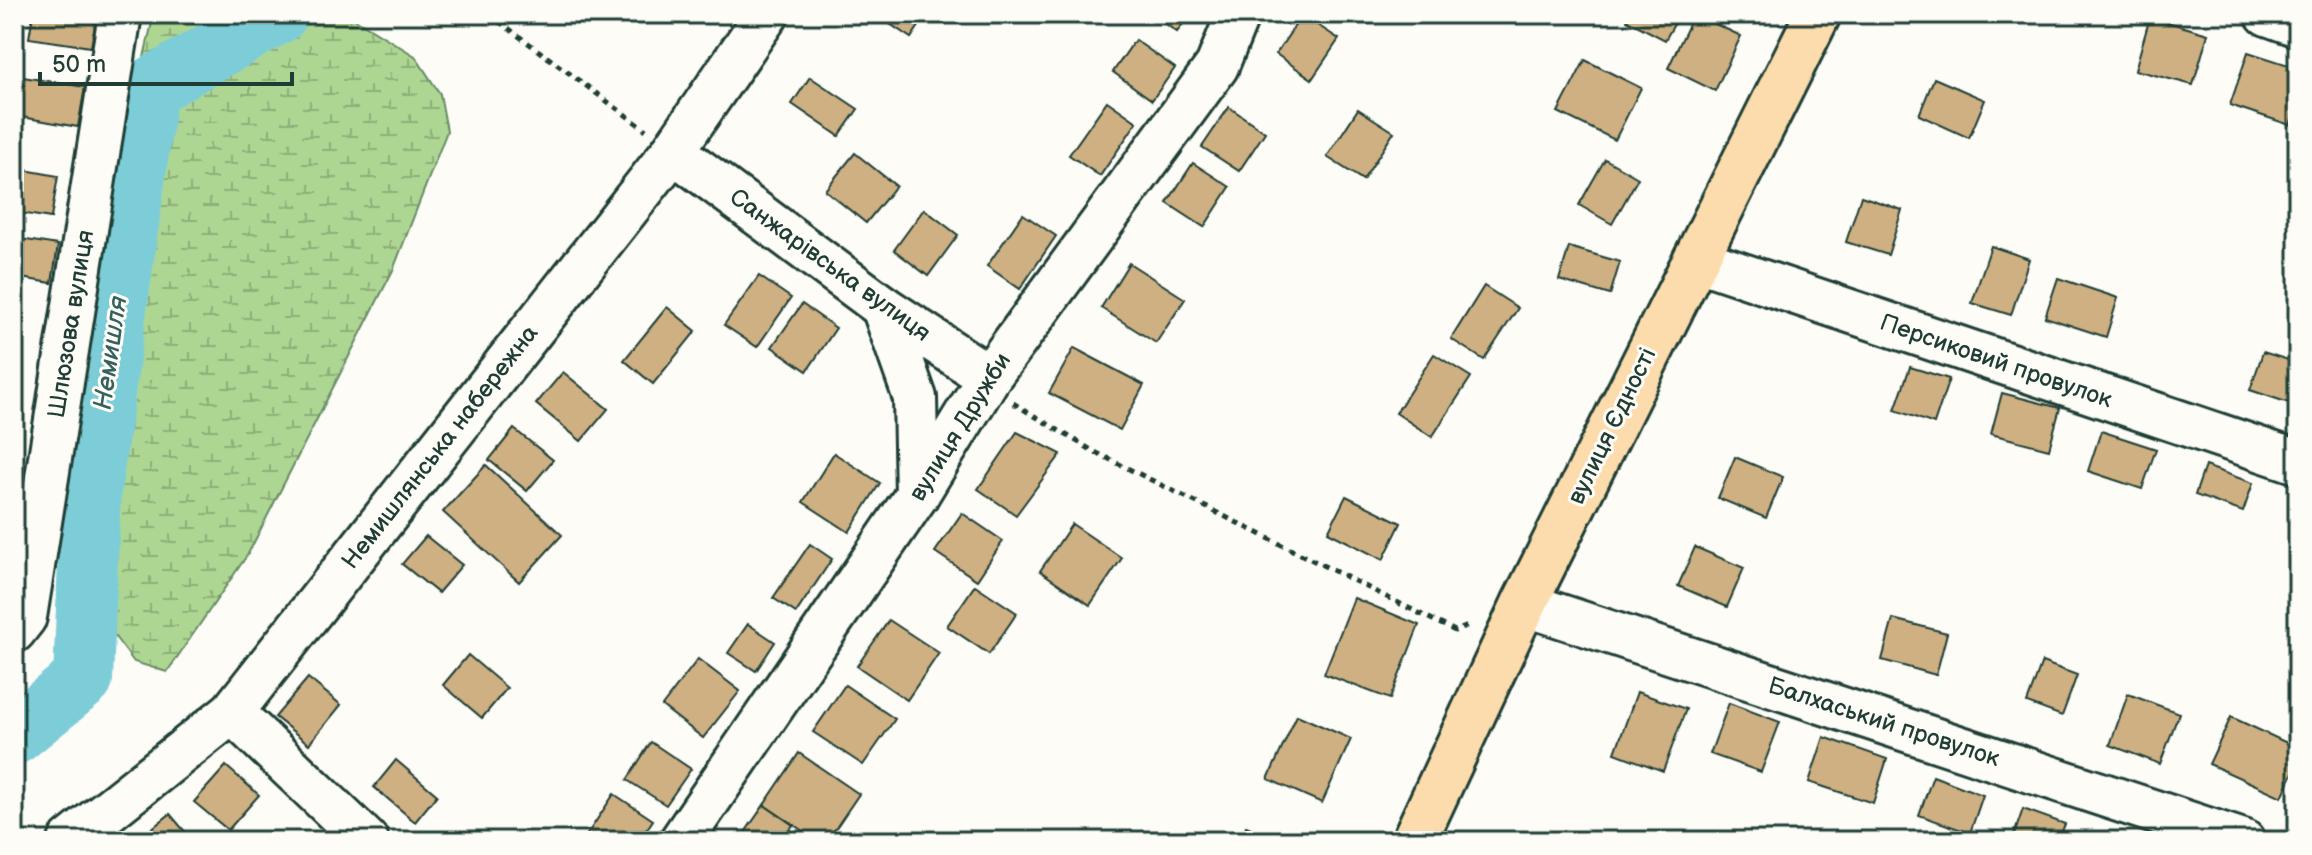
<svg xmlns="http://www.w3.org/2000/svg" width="2312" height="855" viewBox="0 0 2312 855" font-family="'Balsamiq Sans',sans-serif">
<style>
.wetland{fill:url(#wetland-marsh);stroke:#668a64;stroke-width:2}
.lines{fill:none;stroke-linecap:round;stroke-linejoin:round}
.river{stroke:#7dcdd8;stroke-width:60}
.building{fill:#ceb082;stroke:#1f3d34;stroke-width:2}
.minor-casing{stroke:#1f3d34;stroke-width:48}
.major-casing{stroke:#1f3d34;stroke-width:50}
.path{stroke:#1f3d34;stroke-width:5;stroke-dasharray:6 6;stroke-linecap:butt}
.minor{stroke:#fdfcf7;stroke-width:42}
.major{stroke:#fcdcac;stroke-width:44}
.labels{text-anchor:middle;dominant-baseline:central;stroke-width:6;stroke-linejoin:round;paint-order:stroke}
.street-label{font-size:24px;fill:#1f3d34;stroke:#fdfcf7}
.water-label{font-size:26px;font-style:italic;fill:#36615d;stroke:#fdfcf7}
</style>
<defs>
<pattern id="wetland-marsh" width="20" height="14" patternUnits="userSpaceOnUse" patternTransform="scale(2)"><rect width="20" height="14" fill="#aed693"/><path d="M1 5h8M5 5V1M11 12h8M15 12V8" fill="none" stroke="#8daf79"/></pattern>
</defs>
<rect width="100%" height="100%" fill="#fdfcf7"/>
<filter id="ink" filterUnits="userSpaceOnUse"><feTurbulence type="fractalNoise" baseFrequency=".0125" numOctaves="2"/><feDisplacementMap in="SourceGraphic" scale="16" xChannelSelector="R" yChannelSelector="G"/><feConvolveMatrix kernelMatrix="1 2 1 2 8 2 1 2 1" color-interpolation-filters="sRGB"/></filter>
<g filter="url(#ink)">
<!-- wetland -->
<path class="wetland" d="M154 14H347L415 56 440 94 447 131 393 270 248 554 167 672 134 662 66 572C90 385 110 197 154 14Z"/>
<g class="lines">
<!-- river -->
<path class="river" d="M14 735 83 679 91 492 148 89 278 14"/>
</g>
<!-- building -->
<g class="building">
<path d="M33 14H97L91 47 29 38Z"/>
<path d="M875 14H927L911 38Z"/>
<path d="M1151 14H1190L1177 32Z"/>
<path d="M1630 14H1680L1665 40 1627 20Z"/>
<path d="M1694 14 1741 36 1715 91 1668 68Z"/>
<path d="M1963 14H1993L1990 23Z"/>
<path d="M1302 15 1339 39 1312 79 1276 54Z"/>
<path d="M2150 17 2208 34 2193 85 2135 70Z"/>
<path d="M1135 40 1175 68 1152 100 1113 72Z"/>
<path d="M2248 52 2298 68V100L2290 125 2230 105Z"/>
<path d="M1585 60 1641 88 1615 140 1558 112Z"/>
<path d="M23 77 85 87 78 127 16 116Z"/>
<path d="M810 77 858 109 839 136 792 104Z"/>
<path d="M1934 78 1985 100 1969 138 1919 115Z"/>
<path d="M1107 101 1137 122 1100 176 1069 155Z"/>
<path d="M1229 107 1265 132 1239 171 1202 147Z"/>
<path d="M1358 109 1394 132 1363 180 1327 157Z"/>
<path d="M855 153 896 186 866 223 825 190Z"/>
<path d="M1605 159 1638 178 1612 224 1579 205Z"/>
<path d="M1193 163 1230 187 1204 227 1167 203Z"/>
<path d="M14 168 58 176 51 218 14 212Z"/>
<path d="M1861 196 1902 210 1888 255 1846 242Z"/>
<path d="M924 209 958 235 928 276 894 250Z"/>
<path d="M1023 214 1056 236 1020 289 987 266Z"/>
<path d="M14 238 58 245 52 283 14 277Z"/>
<path d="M1991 246 2029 259 2011 315 1972 303Z"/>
<path d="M1569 247 1620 262 1610 295 1559 280Z"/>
<path d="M1129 263 1185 299 1156 343 1101 308Z"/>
<path d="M759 276 791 298 757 347 724 325Z"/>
<path d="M2058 278 2118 298 2106 337 2045 317Z"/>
<path d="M1484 286 1518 308 1484 360 1451 339Z"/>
<path d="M802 304 836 328 807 371 772 347Z"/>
<path d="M667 307 696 331 653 384 624 360Z"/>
<path d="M14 310 24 311 19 344 14 343Z"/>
<path d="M1074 348 1144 385 1120 430 1049 393Z"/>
<path d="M2263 352 2298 363V406L2250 390Z"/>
<path d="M1434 354 1471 377 1432 437 1396 413Z"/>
<path d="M1910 367 1949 379 1934 424 1895 410Z"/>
<path d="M563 372 608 409 581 441 536 404Z"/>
<path d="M2002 393 2060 408 2049 449 1991 434Z"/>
<path d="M514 429 553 460 527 491 489 460Z"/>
<path d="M2101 431 2156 449 2142 489 2088 471Z"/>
<path d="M1017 432 1061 454 1016 515 978 489Z"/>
<path d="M834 453 880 483 849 532 803 502Z"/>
<path d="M1735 457 1783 477 1766 518 1718 498Z"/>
<path d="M486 465 562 535 519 582 443 512Z"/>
<path d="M2205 466 2253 483 2243 512 2195 495Z"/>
<path d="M1346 496 1401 523 1383 560 1328 532Z"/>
<path d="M962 513 1003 541 977 580 935 552Z"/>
<path d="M1072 524 1122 558 1090 605 1040 571Z"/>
<path d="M426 536 462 565 438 593 402 564Z"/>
<path d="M810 544 832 559 796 613 773 598Z"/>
<path d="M1695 547 1744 568 1727 607 1678 586Z"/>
<path d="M975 585 1017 613 989 654 947 626Z"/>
<path d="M1354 598 1419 625 1390 699 1324 674Z"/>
<path d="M1893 619 1947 633 1936 675 1882 660Z"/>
<path d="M889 620 939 653 907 700 857 666Z"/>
<path d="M748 624 775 642 756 671 728 653Z"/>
<path d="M468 655 507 688 482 718 443 685Z"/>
<path d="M698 659 740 691 703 738 662 706Z"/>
<path d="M2042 662 2077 675 2062 716 2027 703Z"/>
<path d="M308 678 341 705 309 744 275 717Z"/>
<path d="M845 685 895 719 863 765 813 732Z"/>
<path d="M1637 692 1686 709 1663 771 1615 753Z"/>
<path d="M2128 694 2179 713 2160 764 2110 745Z"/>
<path d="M1729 703 1780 722 1761 772 1710 754Z"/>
<path d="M1297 715 1351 739 1322 803 1268 779Z"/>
<path d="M2231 717 2298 748V762L2282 797 2209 764Z"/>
<path d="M1824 737 1887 759 1873 803 1809 782Z"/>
<path d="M651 742 691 769 666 805 627 780Z"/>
<path d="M799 753 859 794 827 841H818L764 805Z"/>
<path d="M396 760 437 795 415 822 374 787Z"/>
<path d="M226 766 259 795 228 830 194 802Z"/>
<path d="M1933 776 1983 795 1970 833 1919 815Z"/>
<path d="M614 794 653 820 639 841H588L584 839Z"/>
<path d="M764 805 793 825 782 841H739Z"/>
<path d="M2023 809 2065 824 2058 841H2012Z"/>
<path d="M170 814 193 841H136Z"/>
<path d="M1246 826 1280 841H1239Z"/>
</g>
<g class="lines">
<!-- minor casing -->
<g class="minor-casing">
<g id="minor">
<path d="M2267 14 2298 25"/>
<path d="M673 151 883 307 989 377"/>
<path d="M1695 259 2298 462"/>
<path d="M883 307 915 398 917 495"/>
<path d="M1524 604 2243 841"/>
<path d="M14 631 25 617 120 14"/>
<path d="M232 712 367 841"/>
<path d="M70 841 232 712 673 151 767 14"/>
<path d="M681 841 917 495 989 377 1217 66 1238 14"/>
</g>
</g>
<!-- major casing -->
<g class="major-casing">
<path id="major" d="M1414 841 1524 604 1818 14"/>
</g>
<!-- path -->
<g class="path">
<path d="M489 14 646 130"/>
<path d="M1013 403 1093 451 1455 631 1471 625"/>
</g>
<!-- minor -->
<use href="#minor" class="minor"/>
<!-- major -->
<use href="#major" class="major"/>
</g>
</g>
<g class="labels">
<!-- street labels -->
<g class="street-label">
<text transform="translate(830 265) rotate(36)">Санжарівська вулиця</text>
<text transform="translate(71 324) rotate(-81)">Шлюзова вулиця</text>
<text transform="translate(1996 361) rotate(19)">Персиковий провулок</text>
<text transform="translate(1612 426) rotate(-64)">вулиця Єдності</text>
<text transform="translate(960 427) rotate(-58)">вулиця Дружби</text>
<text transform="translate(440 447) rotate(-52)">Немишлянська набережна</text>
<text transform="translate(1884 722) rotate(18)">Балхаський провулок</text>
</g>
<!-- water labels -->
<g class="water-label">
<text transform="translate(111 353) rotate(-82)">Немишля</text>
</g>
</g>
<!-- margin -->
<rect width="2312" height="855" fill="none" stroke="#fdfcf7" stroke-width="48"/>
<rect x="24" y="24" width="2264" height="807" fill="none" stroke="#1f3d34" stroke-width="3" filter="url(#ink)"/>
<!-- scale -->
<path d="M40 72v12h252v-12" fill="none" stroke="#1f3d34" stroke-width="4"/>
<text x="52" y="72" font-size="24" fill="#1f3d34" stroke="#fdfcf7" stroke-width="6" paint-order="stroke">50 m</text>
</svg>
